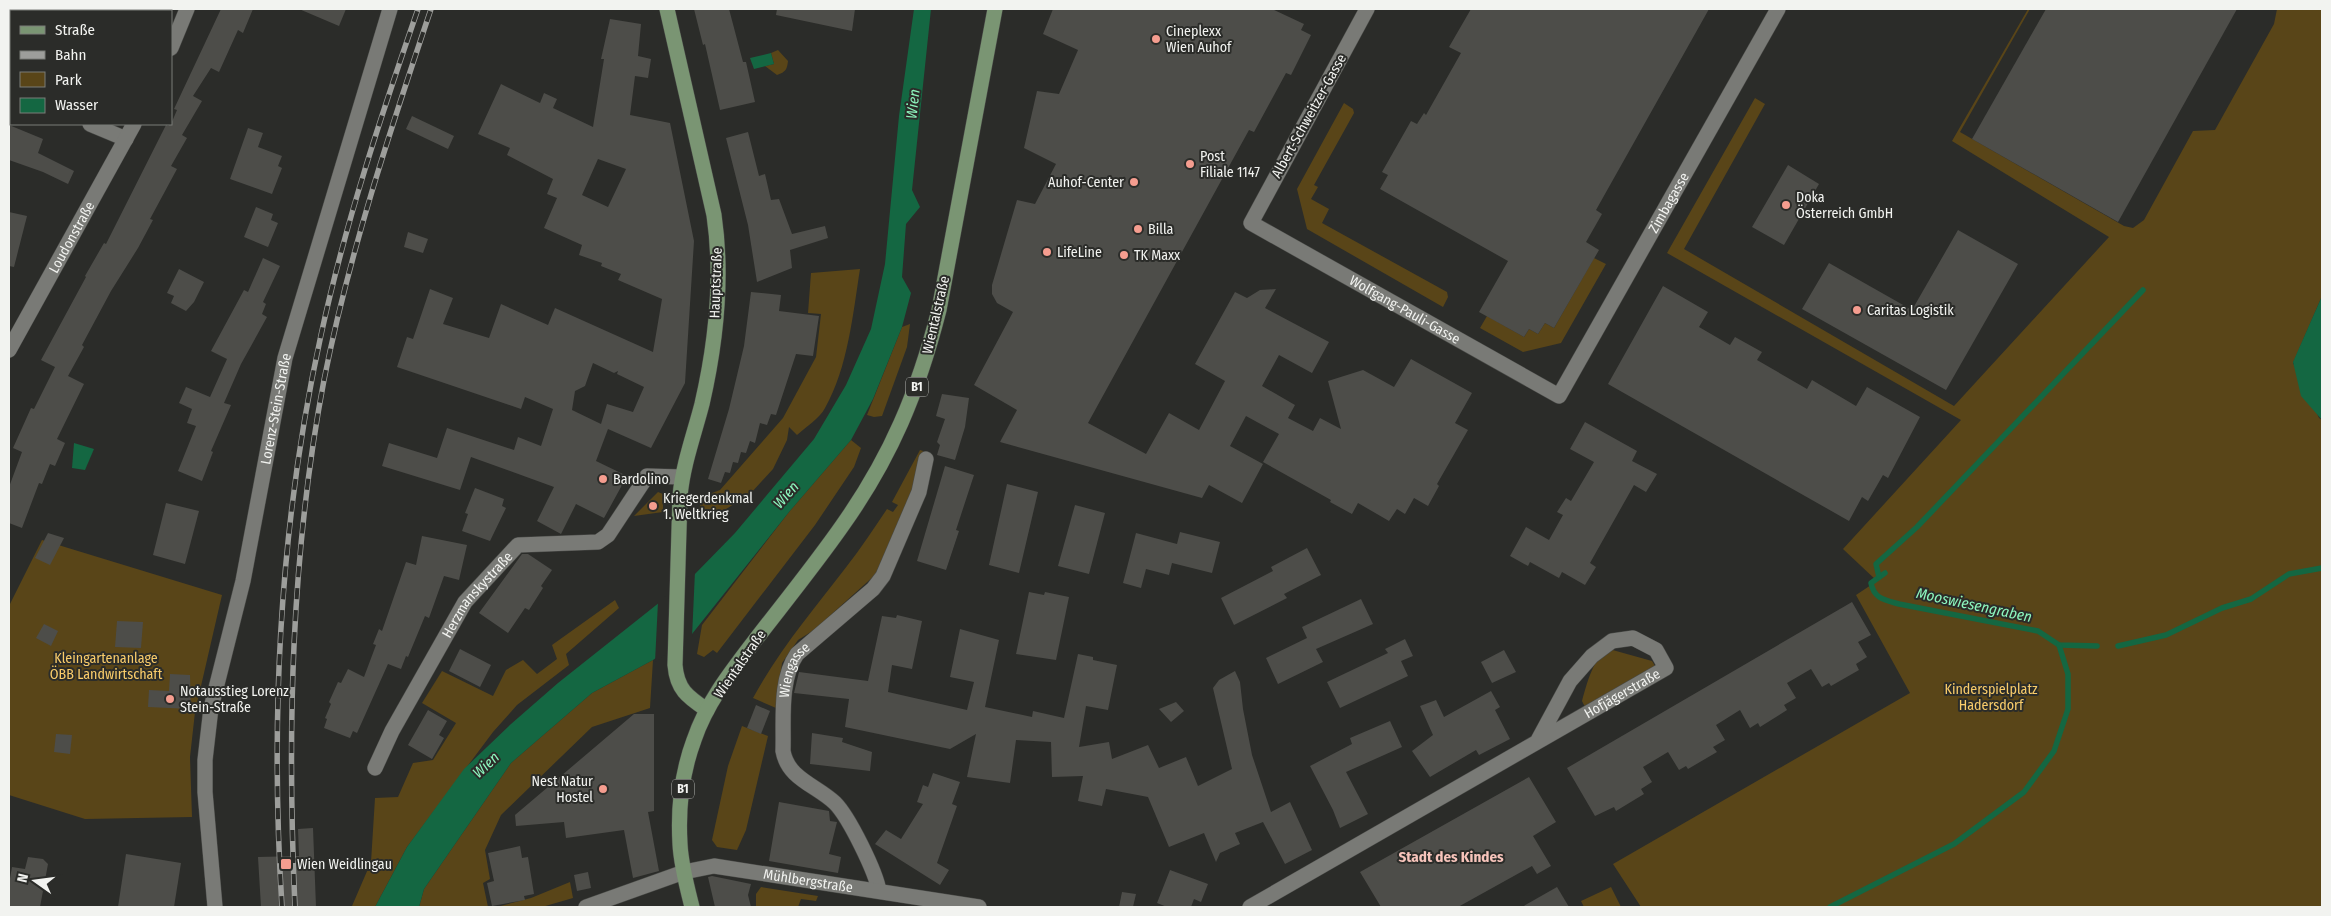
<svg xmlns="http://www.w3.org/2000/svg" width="2331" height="916" viewBox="0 0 2331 916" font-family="'Fira Sans Condensed',sans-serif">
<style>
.green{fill:#594518}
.water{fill:#146742}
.pier{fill:#2b2c29}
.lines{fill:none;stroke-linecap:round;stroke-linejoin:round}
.stream{stroke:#146742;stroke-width:5.5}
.building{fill:#4d4d49;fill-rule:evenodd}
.minor-casing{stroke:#494a47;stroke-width:16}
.major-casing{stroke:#494a47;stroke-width:16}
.minor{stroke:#797a76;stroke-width:15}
.major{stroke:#7a9573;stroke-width:15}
.rail-casing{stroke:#9d9e9b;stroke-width:5.5}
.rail{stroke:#2b2c29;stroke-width:4;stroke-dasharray:11;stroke-linecap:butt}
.poi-dot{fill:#f59d8f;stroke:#2b2c29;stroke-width:2}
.labels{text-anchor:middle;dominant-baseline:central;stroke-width:4;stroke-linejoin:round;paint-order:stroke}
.shield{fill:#2b2c29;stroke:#b6b7b4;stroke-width:1}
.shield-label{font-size:12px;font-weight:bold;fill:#f2f3f0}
.poi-label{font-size:14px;fill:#f2f3f0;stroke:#2b2c29;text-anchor:start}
.street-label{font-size:14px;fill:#f2f3f0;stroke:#2b2c29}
.park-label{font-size:14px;fill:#f9cc6a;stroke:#2b2c29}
.water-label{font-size:15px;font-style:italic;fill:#8df6be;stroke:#2b2c29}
.neighbourhood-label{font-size:15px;font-weight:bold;fill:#f7c4bb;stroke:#2b2c29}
</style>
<rect width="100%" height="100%" fill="#2b2c29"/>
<!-- green -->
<g class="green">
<path d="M2028 9H2030L1960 132 2124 226 2133 228 2144 220 2193 131 2215 130 2274 24 2277 9H2322V296L2293 363 2319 418 2322 420V907H1641L1613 864 1910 693 1856 595 1877 581 1843 549 1961 420 1667 253 1755 98 1765 104 1684 249 1954 406 2109 237 1952 141Z"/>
<path d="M778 50 788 61C787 69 786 72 777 75L765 66 774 64 771 53Z"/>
<path d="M1344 103 1353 109 1354 113 1314 185 1318 187 1311 199 1329 209 1322 223 1447 292 1448 297 1443 307 1307 229 1297 189Z"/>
<path d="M1594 258 1606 264 1561 343 1523 352 1480 328 1487 316 1524 337 1529 329 1538 334 1545 323 1554 328Z"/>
<path d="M860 269C853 313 848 368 825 408 820 418 806 427 797 435L789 427 787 440 773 469 751 493 720 513 698 511 704 496 720 490 783 418 816 357 821 314 808 313 811 273Z"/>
<path d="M910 324 907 347 882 416 874 417 867 415 902 327Z"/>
<path d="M851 440 861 448 854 467 815 525 717 653 713 650 704 657 697 654 702 625 789 512Z"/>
<path d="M920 450 923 451 913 492 875 575 814 630 798 640 782 663 776 708 753 698C779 650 814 609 847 566 861 548 874 528 887 509L893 512 898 505 892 502Z"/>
<path d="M658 492 663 494V512L634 516Z"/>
<path d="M42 540 222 595 195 712 190 757 192 817 85 819 9 795V606Z"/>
<path d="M615 600 619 608 566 654 569 665 517 705 493 732 407 847 375 907 352 906 371 862 375 798 398 797 413 763 433 760 456 723 422 703 442 671 493 696 506 670 523 660 537 674 557 659 552 645Z"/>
<path d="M1609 649 1652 661 1655 666 1585 707 1582 701C1586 686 1594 655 1609 649Z"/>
<path d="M653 660 650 708 592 727 501 815 485 850 490 879 483 883 488 907H419L424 889 511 763 592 693Z"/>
<path d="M742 726 768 736 746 830 737 850 717 847 712 840 728 766Z"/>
<path d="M570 882 573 898 542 907H497L531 898Z"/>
<path d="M761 887 818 896 816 901 801 899 798 907H756V894Z"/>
<path d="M1611 887 1621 907H1584L1581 901Z"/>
</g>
<!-- water -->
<g class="water">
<path d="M914 9H931L912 190 920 207 906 224 902 277 911 293 902 327 873 399 851 440 789 512 692 634 653 660 592 693 511 763 424 889 419 907H375L407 847 464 769 511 724 558 683 694 575 735 533 814 439 846 385 871 329 885 264 899 116Z"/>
<path d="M771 53 774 64 754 69 750 58Z"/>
<path d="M2322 296V420L2301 396 2293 362Z"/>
<path d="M74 443 94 449 85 470 72 468Z"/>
</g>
<!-- pier -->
<path class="pier" d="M695 571 692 637 655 662 658 602Z"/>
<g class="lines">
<!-- stream -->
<g class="stream">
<path d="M1885 573 1871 583C1874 599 1885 600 1899 604L2038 631 2059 645 2097 646"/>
<path d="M1879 577 1876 564 1917 527 2143 290"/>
<path d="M2118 646 2166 635 2222 608 2251 599 2289 574 2322 568"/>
<path d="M1830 907 1954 844 2024 792 2054 751 2068 709V674L2059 645"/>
</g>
</g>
<!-- building -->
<g class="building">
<path d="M221 9H253L243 33 238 30 219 72 211 68 193 96 202 101 182 135 187 138 171 166 177 169 150 219 153 220 138 248 111 291 82 345 84 347 68 376 84 384 57 439 65 443 55 466 50 464 42 484 39 483 22 528 9 523V487L22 452 13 448 31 408 34 409 55 367 41 360 86 277 85 276 104 243 106 244 166 125 168 126 171 124 177 110 174 109Z"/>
<path d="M299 9H346L339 26Z"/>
<path d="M694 9H729L743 62H746L755 102 720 110 705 44 703 45Z"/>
<path d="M777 9H855L852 31 776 15Z"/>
<path d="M1053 9H1272L1304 24 1301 30 1311 35 1291 75 1286 73 1254 132 1249 130 1088 423 1146 454 1169 413 1199 430 1225 381 1195 364 1235 292 1247 298 1260 290 1276 289 1265 308 1329 342 1312 373 1279 355 1262 386 1295 405 1288 418 1313 431 1320 418 1341 429 1328 381 1363 370 1394 387 1411 359 1472 393 1455 423 1468 430 1437 484 1439 486 1428 506 1414 498 1405 514 1397 509 1389 521 1358 503 1352 514 1330 502 1331 500 1263 462 1279 434 1246 416 1230 446 1263 464 1242 503 1209 485 1202 498 1000 442 1017 410 974 385 1013 312 997 303 992 294V285L1017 200 1035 204 1056 164 1024 148 1037 91 1059 94 1078 50 1043 34Z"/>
<path d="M1471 9H1709L1596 210 1602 214 1586 242 1599 250 1554 328 1545 323 1538 334 1529 329 1524 337 1479 312 1508 261 1380 189 1388 175 1382 172 1411 121 1417 124 1424 113 1426 115 1461 53 1449 47Z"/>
<path d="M2046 9H2237L2118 222 1972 139Z"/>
<path d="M610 19 641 24 638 56 651 59 648 78 635 76 630 115 670 123 694 241 685 383 651 448 608 429 596 461 627 476 604 518 576 504 561 534 537 521 554 487 471 457 460 490 382 466 389 443 437 458 447 428 514 450 518 437 541 446 553 409 525 397 521 409 397 367 407 337 413 339 430 289 453 298 443 324 489 338 501 304 548 325 555 308 653 352 662 299 618 280 621 274 601 266 602 263 579 255 582 245 544 228 557 198 547 194 553 179 507 155 510 148 478 134 501 84 540 103 544 93 557 99 553 108 593 127 604 59H601ZM598 159 626 169 608 207 582 195ZM593 363 614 373 618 371 617 374 644 387 633 412 607 404 601 424 572 410 575 391 585 386Z"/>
<path d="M412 116 454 136 448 149 406 129Z"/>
<path d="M9 125 43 139 38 153 74 171 68 184 43 172 9 160Z"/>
<path d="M248 128 263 133 258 147 282 156 278 166 282 168 272 194 230 179Z"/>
<path d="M748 132 759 176 765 174 771 200 779 199 792 234 825 226 828 238 790 250 792 268 757 282 748 225 726 138Z"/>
<path d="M1788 165 1819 184 1784 245 1752 227Z"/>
<path d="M256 207 273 214 271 220 278 223 268 247 244 237Z"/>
<path d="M9 212 27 216 14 267 9 266Z"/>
<path d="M1958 230 2018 264 1946 390 1802 309 1829 263 1912 310Z"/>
<path d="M408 232 428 239 423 253 404 247Z"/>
<path d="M263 258 280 266 263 302 266 304 262 314 267 317 241 364 224 403 231 405 211 451 213 452 202 481 178 471 196 426 187 423 192 409 179 403 186 387 210 397 227 359 211 351 244 290 248 292Z"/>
<path d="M179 269 204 282 194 302 186 311 171 303 174 296 167 293Z"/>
<path d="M1663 286 1708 312 1699 327 1730 345 1735 337 1762 352 1757 360 1807 389 1812 380 1856 406 1867 387 1920 417 1888 478 1883 475 1868 501 1862 497 1849 521 1608 384Z"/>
<path d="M751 292 781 295 779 311 819 316 813 356 796 354 776 415 771 414 767 425 760 423 755 443 750 441 746 453 741 452 738 463 733 462 730 473 725 472 721 483 708 479 729 409 744 346Z"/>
<path d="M942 394 969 398 965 427 955 460 937 455 940 445 937 442 945 419 936 416Z"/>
<path d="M1585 422 1637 451 1632 461 1657 474 1646 492 1634 485 1590 563 1596 567 1585 585 1562 572 1559 578 1530 562 1528 566 1510 556 1526 527 1549 540 1563 515 1557 512 1566 498 1571 501 1594 462 1570 449Z"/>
<path d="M945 466 974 475 956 530 959 531 946 570 917 561Z"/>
<path d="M1007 484 1038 492 1019 573 989 565Z"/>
<path d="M475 488 504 499 502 506 506 508 490 541 462 531 468 514 465 513Z"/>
<path d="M166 503 199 511 185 564 153 555Z"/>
<path d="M1075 505 1105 513 1089 574 1058 566Z"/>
<path d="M1180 532 1220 542 1212 573 1172 563 1169 575 1146 569 1141 588 1123 583 1136 533 1177 544Z"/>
<path d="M48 533 64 538 50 565 35 558Z"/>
<path d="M422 536 467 545 459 580 444 576 429 618 425 616 408 657 406 656 401 669 388 664 357 733 353 731 350 738 324 728 327 719 325 718 331 704 329 702 338 682 341 683 348 669 364 677 376 645 373 644 379 629 382 631 406 562 416 565Z"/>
<path d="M1307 548 1321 575 1284 594 1287 598 1234 625 1221 598 1273 571 1271 567Z"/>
<path d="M522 554H528L552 570 541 586 543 588 529 610 525 608 508 633 479 613Z"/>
<path d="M1029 592 1044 595 1045 592 1069 597 1056 660 1016 654Z"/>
<path d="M1361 599 1373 624 1316 649 1323 662 1278 684 1266 658 1307 638 1302 627Z"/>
<path d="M1852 602 1871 635 1858 642 1867 657 1856 664 1859 670 1831 686 1829 683 1822 687 1811 669 1787 683 1796 698 1784 705 1787 710 1760 727 1758 723 1750 728 1740 710 1716 725 1725 740 1713 747 1717 752 1688 769 1686 766 1679 770 1668 752 1643 767 1652 782 1641 789 1644 794 1616 811 1614 807 1595 816 1567 768Z"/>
<path d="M897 615 922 621 912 669 892 665 888 692 967 710 974 682 950 677 960 629 999 640 985 707 1032 717 1033 711 1064 718 1078 654 1093 657V660L1117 665 1108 710 1086 706 1079 747 1109 742 1112 759 1148 745 1159 768 1186 757 1198 786 1232 769 1213 688 1219 680 1235 671 1240 682 1243 709 1252 755 1271 812 1290 802 1312 850 1285 864 1263 822 1235 833 1240 844 1220 853 1216 862 1204 833 1169 847 1148 797 1106 789 1102 806 1078 801 1083 776 1052 777 1051 742 1016 740 1010 783 967 777 976 734 950 749 845 727 849 699 794 693 799 672 868 681 882 616 896 618Z"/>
<path d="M117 621 143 622 141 648 115 647Z"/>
<path d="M44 624 58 631 51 646 36 638Z"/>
<path d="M1405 639 1413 656 1401 661 1408 676 1340 708 1327 682 1388 653 1385 649Z"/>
<path d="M460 649 491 665 480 687 449 671Z"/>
<path d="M1504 650 1516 672 1492 683 1481 662Z"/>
<path d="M170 674 190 675 191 709 148 707 149 690 169 691Z"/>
<path d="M1491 691 1500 707 1495 710 1510 739 1479 755 1476 750 1430 777 1412 751 1433 735 1420 706 1436 700 1444 717Z"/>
<path d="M1176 702 1184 711 1171 722 1159 709Z"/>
<path d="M756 705 770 711 761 734 747 728Z"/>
<path d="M428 710 447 721 439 735 444 738 432 759 408 745Z"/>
<path d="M634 714H654V811L648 812 659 871 633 878 624 830 566 838 564 822 516 826 515 815Z"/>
<path d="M1390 721 1402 747 1346 772 1368 814 1340 828 1333 810 1310 766 1352 744 1350 738Z"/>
<path d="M812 733 843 738 842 742 872 752 870 771 810 764Z"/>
<path d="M56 734 72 735 70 754 54 752Z"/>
<path d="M933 773 960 782 952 804 957 806 937 863 949 870 940 885 875 844 886 830 901 839 923 804 917 802 923 785 928 787Z"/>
<path d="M1529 777 1556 822 1533 836 1551 866 1537 874 1532 866 1458 907H1381L1360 872Z"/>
<path d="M779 802 829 811 830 821 837 822 829 854 841 857 838 873 769 861Z"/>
<path d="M313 828 316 907H261L258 857 299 856 298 829Z"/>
<path d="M520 846 522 858 528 857 534 894 524 896 525 900 492 906 487 883 494 881 488 853Z"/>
<path d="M126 854 181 863 174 907H118Z"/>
<path d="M28 857 43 859 48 864 40 907H9V884L12 867 25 869Z"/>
<path d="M1170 870 1208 884 1201 902 1194 899 1191 907H1167L1157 903Z"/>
<path d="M588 872 591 888 577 891 574 875Z"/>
<path d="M712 876 751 884 748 895 751 907H715L708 877Z"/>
<path d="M1557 887 1569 907H1522Z"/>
<path d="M1122 892 1136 894 1133 907H1119Z"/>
</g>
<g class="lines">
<!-- minor casing -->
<g class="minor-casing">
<g id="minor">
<path id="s1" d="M1367 9 1251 223 1559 396 1778 9"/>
<path d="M171 48 187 9"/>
<path d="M9 90 11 91"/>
<path d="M90 124 126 139"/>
<path id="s2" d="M9 350 134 124"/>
<path id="s3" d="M375 768 392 731 465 602 518 545 598 542 608 535 647 476 682 477"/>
<path id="s4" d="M879 891C876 872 849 817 835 803 816 785 788 779 783 751 784 720 779 680 797 654L873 589 883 576 919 492 926 459"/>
<path id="s5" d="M215 907 205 792V760L211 708 243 581 285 358 390 9"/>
<path id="s6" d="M586 907 684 872 714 866 979 907"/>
<path id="s7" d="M1250 907 1666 668 1656 650 1633 638 1612 641 1592 656 1570 681 1537 742"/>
</g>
</g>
<!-- major casing -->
<g class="major-casing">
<g id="major">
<path d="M667 9 714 215C723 277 716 343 702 404 694 435 683 464 680 496L675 665C677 690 688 697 707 710"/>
<path d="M692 907C687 887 681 865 680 844 678 810 682 772 694 740 706 704 730 673 753 643 783 604 814 566 842 526 891 457 918 392 939 310L995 9"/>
</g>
</g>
<!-- minor -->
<use href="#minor" class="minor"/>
<!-- major -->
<use href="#major" class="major"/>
<!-- rail casing -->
<g class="rail-casing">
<g id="rail">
<path d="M282 907C270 717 280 522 321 335 345 224 381 116 418 9"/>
<path d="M295 907C287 731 291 554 324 380 349 254 390 131 431 9"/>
</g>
</g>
<!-- rail -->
<use href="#rail" class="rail"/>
</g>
<!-- markers -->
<g class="poi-dot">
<circle cx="1156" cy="39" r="5"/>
<circle cx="1190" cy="164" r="5"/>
<circle cx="1134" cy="182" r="5"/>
<circle cx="1786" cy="205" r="5"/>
<circle cx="1138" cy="229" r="5"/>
<circle cx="1047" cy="252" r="5"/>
<circle cx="1124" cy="255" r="5"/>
<circle cx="1857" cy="310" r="5"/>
<circle cx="603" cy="479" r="5"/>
<circle cx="653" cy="506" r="5"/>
<circle cx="170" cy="699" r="5"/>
<circle cx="603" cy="789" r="5"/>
<rect x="280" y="858" width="12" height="12" rx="2.5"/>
</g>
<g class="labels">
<!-- shield labels -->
<g class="shield">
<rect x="906" y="377.5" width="22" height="19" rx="4"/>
<rect x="672" y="779.5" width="22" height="19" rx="4"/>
</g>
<g class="shield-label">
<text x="917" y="387">B1</text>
<text x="683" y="789">B1</text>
</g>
<!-- poi labels -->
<g class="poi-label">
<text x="1166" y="31">Cineplexx<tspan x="1166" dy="16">Wien Auhof</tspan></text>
<text x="1200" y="156">Post<tspan x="1200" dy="16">Filiale 1147</tspan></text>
<text x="1124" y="182" text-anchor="end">Auhof-Center</text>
<text x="1796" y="197">Doka<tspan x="1796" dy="16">Österreich GmbH</tspan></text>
<text x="1148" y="229">Billa</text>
<text x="1057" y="252">LifeLine</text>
<text x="1134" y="255">TK Maxx</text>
<text x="1867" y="310">Caritas Logistik</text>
<text x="613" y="479">Bardolino</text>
<text x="663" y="498">Kriegerdenkmal<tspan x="663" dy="16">1. Weltkrieg</tspan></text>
<text x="180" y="691">Notausstieg Lorenz<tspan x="180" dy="16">Stein-Straße</tspan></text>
<text x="593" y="781" text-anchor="end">Nest Natur<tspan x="593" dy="16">Hostel</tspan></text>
<text x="297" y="864">Wien Weidlingau</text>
</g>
<!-- street labels -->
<g class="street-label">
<text transform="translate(1309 116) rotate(-61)">Albert-Schweitzer-Gasse</text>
<text stroke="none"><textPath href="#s1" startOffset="819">Zimbagasse</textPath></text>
<text stroke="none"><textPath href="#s2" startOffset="129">Loudonstraße</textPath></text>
<text transform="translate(716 283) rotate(-88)">Hauptstraße</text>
<text stroke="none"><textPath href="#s1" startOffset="420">Wolfgang-Pauli-Gasse</textPath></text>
<text transform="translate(936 315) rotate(-77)">Wientalstraße</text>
<text stroke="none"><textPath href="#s5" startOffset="506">Lorenz-Stein-Straße</textPath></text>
<text stroke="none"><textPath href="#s3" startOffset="202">Herzmanskystraße</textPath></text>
<text transform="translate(740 664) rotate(-55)">Wientalstraße</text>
<text stroke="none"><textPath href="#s4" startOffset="258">Wiengasse</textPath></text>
<text stroke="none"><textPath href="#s7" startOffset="429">Hofjägerstraße</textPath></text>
<text stroke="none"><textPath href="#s6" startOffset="230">Mühlbergstraße</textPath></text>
</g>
<!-- park labels -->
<g class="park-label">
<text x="106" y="658">Kleingartenanlage<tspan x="106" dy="16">ÖBB Landwirtschaft</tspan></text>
<text x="1991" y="689">Kinderspielplatz<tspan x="1991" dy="16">Hadersdorf</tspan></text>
</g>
<!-- water labels -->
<g class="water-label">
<text transform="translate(913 104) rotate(-83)">Wien</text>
<text transform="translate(786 495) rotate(-49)">Wien</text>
<text transform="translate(1974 605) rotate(12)">Mooswiesengraben</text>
<text transform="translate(486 765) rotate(-43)">Wien</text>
</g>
<!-- neighbourhood labels -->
<g class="neighbourhood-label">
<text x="1451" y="857">Stadt des Kindes</text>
</g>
</g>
<!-- border -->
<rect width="2331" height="916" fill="none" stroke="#f2f3f0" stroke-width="20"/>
<!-- legend -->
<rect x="10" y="10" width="162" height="115" fill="#2b2c29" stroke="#7b7c79"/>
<rect x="20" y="26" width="25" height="8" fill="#7a9573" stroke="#7b7c79"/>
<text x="55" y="35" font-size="15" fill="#f2f3f0">Straße</text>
<rect x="20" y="51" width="25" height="8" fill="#9d9e9b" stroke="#7b7c79"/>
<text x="55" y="60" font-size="15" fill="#f2f3f0">Bahn</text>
<rect x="20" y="72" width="25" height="15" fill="#594518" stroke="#7b7c79"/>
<text x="55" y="85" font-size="15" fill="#f2f3f0">Park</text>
<rect x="20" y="98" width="25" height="15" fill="#146742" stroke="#7b7c79"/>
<text x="55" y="110" font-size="15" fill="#f2f3f0">Wasser</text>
<!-- north arrow -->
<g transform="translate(35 881) rotate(284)" stroke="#2b2c29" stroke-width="4" paint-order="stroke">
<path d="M0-4L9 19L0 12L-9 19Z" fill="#f2f3f0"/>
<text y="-8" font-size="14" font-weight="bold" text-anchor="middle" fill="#f2f3f0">N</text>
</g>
</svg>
